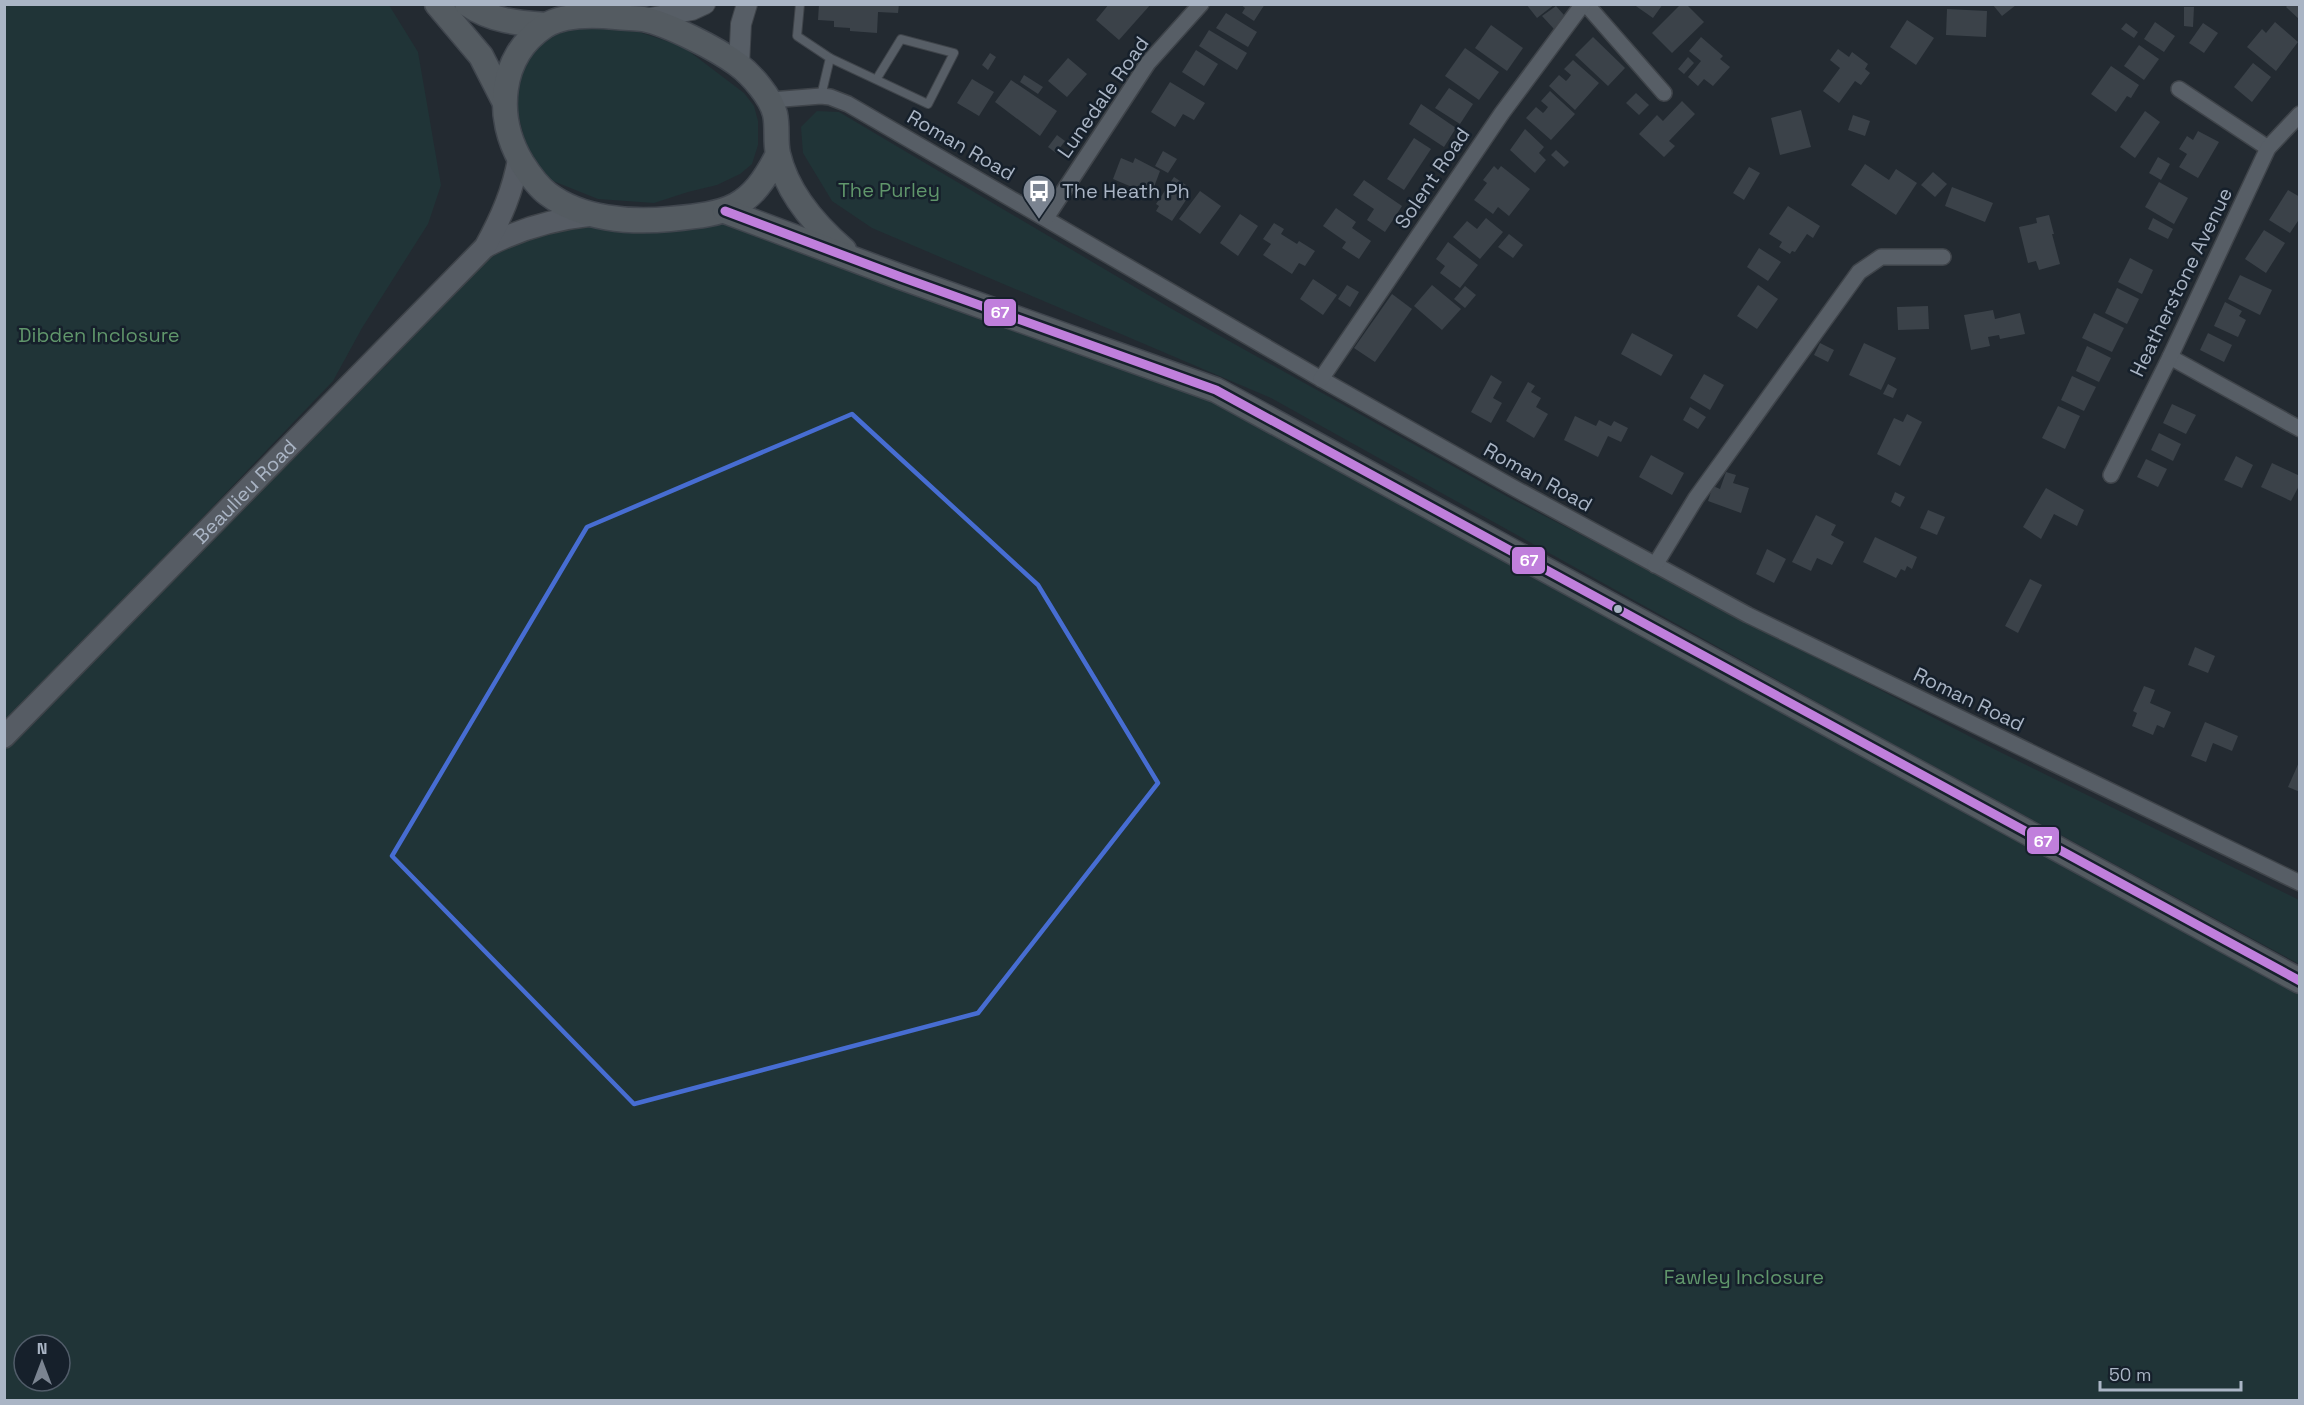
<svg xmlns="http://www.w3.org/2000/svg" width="2304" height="1405" viewBox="0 0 2304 1405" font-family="'Space Grotesk',sans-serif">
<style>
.green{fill:#203437;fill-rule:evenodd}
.building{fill:#3b4249}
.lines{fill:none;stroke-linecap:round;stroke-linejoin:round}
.service-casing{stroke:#3f444a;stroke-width:10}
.minor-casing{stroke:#3f444a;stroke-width:18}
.tertiary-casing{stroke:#3f444a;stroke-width:22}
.secondary-casing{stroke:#3f444a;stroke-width:24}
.primary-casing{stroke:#40464e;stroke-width:27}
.service{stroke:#575e66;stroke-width:8}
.minor{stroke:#575e66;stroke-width:15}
.tertiary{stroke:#575e66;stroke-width:20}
.secondary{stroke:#565c64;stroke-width:21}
.primary{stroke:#545b61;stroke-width:24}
.bus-1-casing{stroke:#16202b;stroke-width:14}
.bus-1{stroke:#c07fdc;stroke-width:9}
.marked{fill:none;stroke:#476dd2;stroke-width:4.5;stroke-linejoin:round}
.bus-dot{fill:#aab5c5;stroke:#16202b;stroke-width:2}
.labels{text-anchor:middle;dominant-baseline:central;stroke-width:5;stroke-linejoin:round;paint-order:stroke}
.street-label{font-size:20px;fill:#aab5c5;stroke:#16202b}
.park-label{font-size:20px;fill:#60966b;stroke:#16202b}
.poi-label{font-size:20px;fill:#aab5c5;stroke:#16202b;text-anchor:start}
.line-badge{stroke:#16202b;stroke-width:2}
.badge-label{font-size:16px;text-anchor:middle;font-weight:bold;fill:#fff}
</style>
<rect width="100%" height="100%" fill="#232a31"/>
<!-- green -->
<g class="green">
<path d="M5 5H389L418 52 441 185 428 224 362 328 333 381 5 724Z"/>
<path d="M591 27 639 32 682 46 744 93 754 106 758 121V145L752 164 740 174 717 185 688 192 654 203 598 199 543 177 530 162 517 109V90L522 70 535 50 555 35 571 29Z"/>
<path d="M817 111 839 112 1172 309 1508 497 1992 748 2299 900V964L1867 730 1271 398 872 228 832 201 803 153 801 127Z"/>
<path d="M727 224 1237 410 2299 989V1400H5V748L369 376 386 366 457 283 502 246 542 230 586 227 612 229ZM24 1345H60V1381H24Z"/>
</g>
<!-- building -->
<g class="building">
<path d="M819 4H899L898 13 878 12 877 33 850 31V28L834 27V21L818 20Z"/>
<path d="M1109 4H1151L1119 40 1096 20Z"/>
<path d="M1240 4H1265L1254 21 1242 13 1245 8Z"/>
<path d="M1526 4H1555L1537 18Z"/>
<path d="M1633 4H1663L1653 18Z"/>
<path d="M1681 4H1686L1704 22 1672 53 1652 33Z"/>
<path d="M2289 4H2300V20L2286 7Z"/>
<path d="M1993 5H2016L2002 16Z"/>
<path d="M1556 6 1564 15 1554 29 1542 16Z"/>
<path d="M2184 7H2194L2193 27 2184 26Z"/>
<path d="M1947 9 1987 11 1986 37 1946 35Z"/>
<path d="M1226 13 1257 32 1248 47 1216 28Z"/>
<path d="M1907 20 1934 38 1916 65 1890 47Z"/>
<path d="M2155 22 2175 36 2164 52 2144 39Z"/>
<path d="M2275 22 2298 42 2276 71 2247 47 2262 29 2266 33Z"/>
<path d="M2126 23 2138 32 2134 38 2121 29Z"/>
<path d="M2203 23 2218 33 2204 53 2189 43Z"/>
<path d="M1491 25 1523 48 1507 71 1475 48Z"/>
<path d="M1209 30 1247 53 1237 70 1199 46Z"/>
<path d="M1593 37 1625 68 1608 86 1575 55Z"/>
<path d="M1701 37 1723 56 1720 59 1730 67 1713 86 1704 79 1698 86 1688 77 1701 61 1689 51Z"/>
<path d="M2139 45 2159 59 2144 80 2124 66Z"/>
<path d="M1465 48 1499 72 1479 100 1445 76Z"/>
<path d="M1838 49 1849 57 1852 52 1868 64 1865 69 1870 73 1861 85 1855 81 1839 103 1823 91 1840 68 1830 60Z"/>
<path d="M1196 50 1218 64 1204 86 1182 72Z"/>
<path d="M990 53 996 57 988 70 982 65Z"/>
<path d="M1688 57 1694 63 1684 74 1678 69Z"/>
<path d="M1068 58 1087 74 1067 97 1048 81Z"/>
<path d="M1573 60 1599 83 1575 110 1549 86 1559 75 1566 81 1568 79 1571 75 1564 69Z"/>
<path d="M2253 63 2271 77 2252 102 2234 87Z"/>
<path d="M2111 66 2139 85 2131 98 2127 96 2116 112 2091 94Z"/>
<path d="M1024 75 1043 87 1038 94 1020 82Z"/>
<path d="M972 79 994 92 979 116 957 103Z"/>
<path d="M1011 80 1057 111 1040 136 995 102Z"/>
<path d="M1170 82 1205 103 1194 120 1183 114 1175 127 1151 112Z"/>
<path d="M1449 88 1473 104 1460 124 1435 108Z"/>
<path d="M1550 91 1575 114 1551 140 1526 118 1536 107 1543 113 1545 111 1548 107 1541 101Z"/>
<path d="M1636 93 1649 105 1639 115 1626 103Z"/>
<path d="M1682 101 1695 114 1669 141 1675 146 1664 157 1639 134 1657 115 1663 121Z"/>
<path d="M1421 104 1456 128 1444 147 1409 124Z"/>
<path d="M1801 110 1811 147 1780 155 1771 118Z"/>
<path d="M2145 111 2160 122 2135 158 2120 147Z"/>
<path d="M1853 115 1870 121 1865 136 1848 130Z"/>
<path d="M1525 129 1544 147 1539 153 1546 160 1535 173 1510 150Z"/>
<path d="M2198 131 2219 142 2198 178 2179 167 2187 154 2179 149 2187 136 2193 140Z"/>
<path d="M1057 135 1065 141 1056 153 1048 147Z"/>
<path d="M1414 138 1431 149 1404 190 1387 179Z"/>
<path d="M1556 150 1569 162 1564 167 1551 155Z"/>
<path d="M1163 151 1177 159 1168 173 1155 166Z"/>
<path d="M2158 157 2170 164 2161 180 2149 173Z"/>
<path d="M1121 158 1133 163 1135 158 1160 171 1151 195 1113 179Z"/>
<path d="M1865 164 1889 180 1896 169 1917 183 1896 215 1851 185Z"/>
<path d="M1494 166 1498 170 1501 166 1530 189 1509 216 1498 207 1493 214 1474 200 1487 183 1483 180Z"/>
<path d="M1749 167 1760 173 1744 200 1733 193Z"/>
<path d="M1933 172 1947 184 1935 197 1921 185Z"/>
<path d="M1174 177 1186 185 1181 193 1188 197 1172 221 1156 211 1159 206 1156 204Z"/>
<path d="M1364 180 1402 206 1385 232 1367 220 1374 209 1353 195Z"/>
<path d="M2159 182 2188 198 2174 224 2145 207Z"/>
<path d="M1952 187 1993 203 1985 222 1945 206Z"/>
<path d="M2288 190 2300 197V218L2290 233 2269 220Z"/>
<path d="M1200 191 1221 206 1200 234 1179 219Z"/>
<path d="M1788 206 1820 226 1813 238 1807 234 1795 252 1792 251 1790 254 1779 247 1782 242 1769 234Z"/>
<path d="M1336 208 1356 222 1352 228 1371 241 1359 259 1342 248 1346 242 1323 226Z"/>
<path d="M1240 214 1258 226 1238 256 1220 243Z"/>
<path d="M2049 215 2054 234H2052L2060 264 2039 270 2036 261 2028 263 2019 227 2037 223 2036 218Z"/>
<path d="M1486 218 1503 232 1480 259 1453 237 1467 221 1477 229Z"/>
<path d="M2153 218 2173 229 2168 239 2148 229Z"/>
<path d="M1274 223 1284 229 1281 234 1297 244 1299 241 1315 251 1305 266 1299 263 1292 274 1263 255 1271 244 1263 239Z"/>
<path d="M2264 230 2285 243 2266 273 2245 259Z"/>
<path d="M1509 234 1523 245 1513 258 1498 247Z"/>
<path d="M1448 242 1478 265 1460 288 1440 273 1445 266 1436 259Z"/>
<path d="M1759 248 1781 262 1768 281 1747 267Z"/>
<path d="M2130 258 2153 270 2142 294 2118 282Z"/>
<path d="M2240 275 2272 290 2260 315 2228 299Z"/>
<path d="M1313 279 1337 295 1323 315 1300 299Z"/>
<path d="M1347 285 1359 292 1350 307 1338 299Z"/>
<path d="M1432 285 1461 309 1442 330 1414 306Z"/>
<path d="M1758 285 1778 299 1757 329 1737 316Z"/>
<path d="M1465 286 1476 295 1465 308 1454 299Z"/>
<path d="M2117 288 2139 299 2127 324 2105 313Z"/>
<path d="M1392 294 1412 309 1375 362 1354 348Z"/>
<path d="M2225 302 2242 311 2239 316 2246 320 2238 337 2214 326Z"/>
<path d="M1928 306 1929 329 1898 330 1897 307Z"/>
<path d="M1993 310 1995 319 2020 313 2025 334 2000 339 1999 335 1988 337 1990 346 1971 350 1964 315Z"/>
<path d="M2094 313 2124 328 2112 352 2082 338Z"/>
<path d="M1632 333 1673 355 1661 376 1621 354Z"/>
<path d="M2208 333 2232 345 2224 362 2200 350Z"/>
<path d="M1820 343 1834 350 1828 362 1814 355Z"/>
<path d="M1864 343 1896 358 1881 390 1849 375Z"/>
<path d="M2087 346 2111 358 2099 382 2076 371Z"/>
<path d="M1704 374 1724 385 1710 410 1690 398Z"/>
<path d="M1491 375 1502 382 1493 398 1502 403 1491 423 1471 412Z"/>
<path d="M2072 376 2096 387 2084 411 2061 400Z"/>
<path d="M1528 382 1535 386 1531 392 1541 398 1536 407 1548 414 1534 438 1506 421Z"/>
<path d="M1888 384 1897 389 1893 398 1883 394Z"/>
<path d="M2172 404 2196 415 2186 434 2163 423Z"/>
<path d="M2058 406 2080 416 2065 449 2042 438Z"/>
<path d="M1690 407 1706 417 1698 429 1683 420Z"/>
<path d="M1907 414 1922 422 1900 466 1877 454 1894 418 1903 422Z"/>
<path d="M1575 416 1596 426 1599 420 1611 426 1614 421 1628 428 1621 442 1608 436 1598 457 1564 440Z"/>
<path d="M2159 433 2181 444 2173 461 2151 450Z"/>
<path d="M1651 455 1684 473 1672 495 1639 477Z"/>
<path d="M2236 456 2253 465 2242 488 2224 480Z"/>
<path d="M2146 459 2167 469 2158 487 2137 477Z"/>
<path d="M2272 463 2300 476V484L2291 501 2261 487Z"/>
<path d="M1726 472 1736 475 1733 483 1749 488 1741 513 1708 501 1713 486 1720 489Z"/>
<path d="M2046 488 2084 510 2077 526 2054 514 2041 539 2023 527Z"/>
<path d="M1895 492 1905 497 1900 507 1891 502Z"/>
<path d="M1928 510 1945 517 1937 535 1920 528Z"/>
<path d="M1816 515 1836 525 1831 535 1844 542 1832 565 1817 558 1811 571 1792 562Z"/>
<path d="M1875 537 1917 557 1912 569 1907 566 1905 571 1901 569 1896 578 1863 562Z"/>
<path d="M1767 549 1786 559 1774 583 1756 574Z"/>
<path d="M2030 579 2042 585 2018 633 2005 626Z"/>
<path d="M2195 647 2215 656 2208 673 2188 665Z"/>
<path d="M2144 686 2155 690 2150 703 2171 712 2164 728 2157 725 2153 735 2132 726 2137 713 2133 711Z"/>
<path d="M2205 722 2238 736 2232 751 2213 743 2206 762 2191 756Z"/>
<path d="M2300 760V792L2288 787Z"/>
</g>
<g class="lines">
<!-- service casing -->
<g class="service-casing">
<g id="service">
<path d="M800 4 797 36 830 58 821 96"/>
<path d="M830 58 928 104 954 53 901 39 879 75"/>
</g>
</g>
<!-- minor casing -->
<g class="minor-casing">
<g id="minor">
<path d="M1586 4 1664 93"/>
<path d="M2179 89 2268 148"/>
<path d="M771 100 821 96 830 97 848 104 1321 379 1516 489 1748 615 2300 883"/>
<path d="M1046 218 1148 63 1201 4"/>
<path d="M2170 357 2300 429"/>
<path d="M1321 379 1502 113 1583 4"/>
<path d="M2111 475 2170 357 2268 148 2300 114"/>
<path d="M1655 565 1696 498 1859 272 1881 257H1943"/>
</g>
</g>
<!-- tertiary casing -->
<g class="tertiary-casing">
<g id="tertiary">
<path d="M645 19 692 10 705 4"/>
<path d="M739 65 741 24 747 4"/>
</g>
</g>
<!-- secondary casing -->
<g class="secondary-casing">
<g id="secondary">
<path d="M485 247C519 229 554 219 592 215"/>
<path id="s1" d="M4 737 485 247C501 218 513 191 519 157"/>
</g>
</g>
<!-- primary casing -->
<g class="primary-casing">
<g id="primary">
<path d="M437 4 481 56 503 99"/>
<path d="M467 4C491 21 518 23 546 25"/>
<path d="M778 154C750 210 729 213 670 219 630 223 581 219 548 194 537 186 529 174 522 163 495 118 498 57 545 26 564 14 595 15 616 17 625 18 635 18 643 19 668 24 717 49 737 64 751 74 771 97 775 114 778 127 775 141 778 154 787 193 815 225 844 250"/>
<path d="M725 211 901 277 1216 390 2300 981"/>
</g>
</g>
<!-- service -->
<use href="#service" class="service"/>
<!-- minor -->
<use href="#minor" class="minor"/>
<!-- tertiary -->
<use href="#tertiary" class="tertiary"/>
<!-- secondary -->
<use href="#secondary" class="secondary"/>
<!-- primary -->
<use href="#primary" class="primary"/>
<!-- bus-1 casing -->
<g class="bus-1-casing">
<path id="bus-1" d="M725 211 901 277 1216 390 2300 981"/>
</g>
<!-- bus-1 -->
<use href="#bus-1" class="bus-1"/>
</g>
<!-- marked area -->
<path class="marked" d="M852 414 1038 585 1158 783 978 1013 634 1104 392 856 587 527Z"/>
<!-- icons -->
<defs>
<g id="bus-pin" transform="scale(1.725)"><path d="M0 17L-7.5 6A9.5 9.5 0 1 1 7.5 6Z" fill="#7b8491" stroke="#16202b"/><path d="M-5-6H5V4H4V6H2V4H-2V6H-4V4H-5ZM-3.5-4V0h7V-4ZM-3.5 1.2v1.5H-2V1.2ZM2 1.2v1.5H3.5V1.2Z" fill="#fff"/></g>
</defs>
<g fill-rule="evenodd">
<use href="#bus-pin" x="1039" y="191"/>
</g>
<!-- markers -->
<circle class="bus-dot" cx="1618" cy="609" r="5"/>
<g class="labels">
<!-- street labels -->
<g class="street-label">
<text transform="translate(1103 97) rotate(-55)">Lunedale Road</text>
<text transform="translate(961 145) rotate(30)">Roman Road</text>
<text transform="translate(1432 178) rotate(-56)">Solent Road</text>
<text transform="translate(2181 282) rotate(-64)">Heatherstone Avenue</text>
<text transform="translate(1538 477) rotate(29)">Roman Road</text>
<text stroke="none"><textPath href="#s1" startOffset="344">Beaulieu Road</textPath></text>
<text transform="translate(1969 699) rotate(26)">Roman Road</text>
</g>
<!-- park labels -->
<g class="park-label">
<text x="889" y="190">The Purley</text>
<text x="99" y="335">Dibden Inclosure</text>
<text x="1744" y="1277">Fawley Inclosure</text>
</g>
<!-- poi labels -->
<g class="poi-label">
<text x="1062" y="191">The Heath Ph</text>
</g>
</g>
<g class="line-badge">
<rect x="983" y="298" width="34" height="29" rx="6" fill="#c07fdc"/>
<rect x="1511" y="546" width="35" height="29" rx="6" fill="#c07fdc"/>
<rect x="2026" y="826" width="34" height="29" rx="6" fill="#c07fdc"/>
</g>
<g class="badge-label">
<text x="1000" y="318">67</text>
<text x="1529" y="566">67</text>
<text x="2043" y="847">67</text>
</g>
<!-- border -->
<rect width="2304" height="1405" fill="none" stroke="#aab5c5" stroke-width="12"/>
<!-- north arrow -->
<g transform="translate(42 1363)"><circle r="28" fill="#16202b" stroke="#515c69" stroke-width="1.5"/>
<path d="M0-4.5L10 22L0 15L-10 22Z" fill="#7b8491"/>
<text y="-9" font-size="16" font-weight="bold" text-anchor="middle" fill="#aab5c5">N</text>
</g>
<!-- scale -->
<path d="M2100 1381v9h141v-9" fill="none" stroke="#aab5c5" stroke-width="3"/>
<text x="2109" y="1381" font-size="18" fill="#aab5c5" stroke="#16202b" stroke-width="4.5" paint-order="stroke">50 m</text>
</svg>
